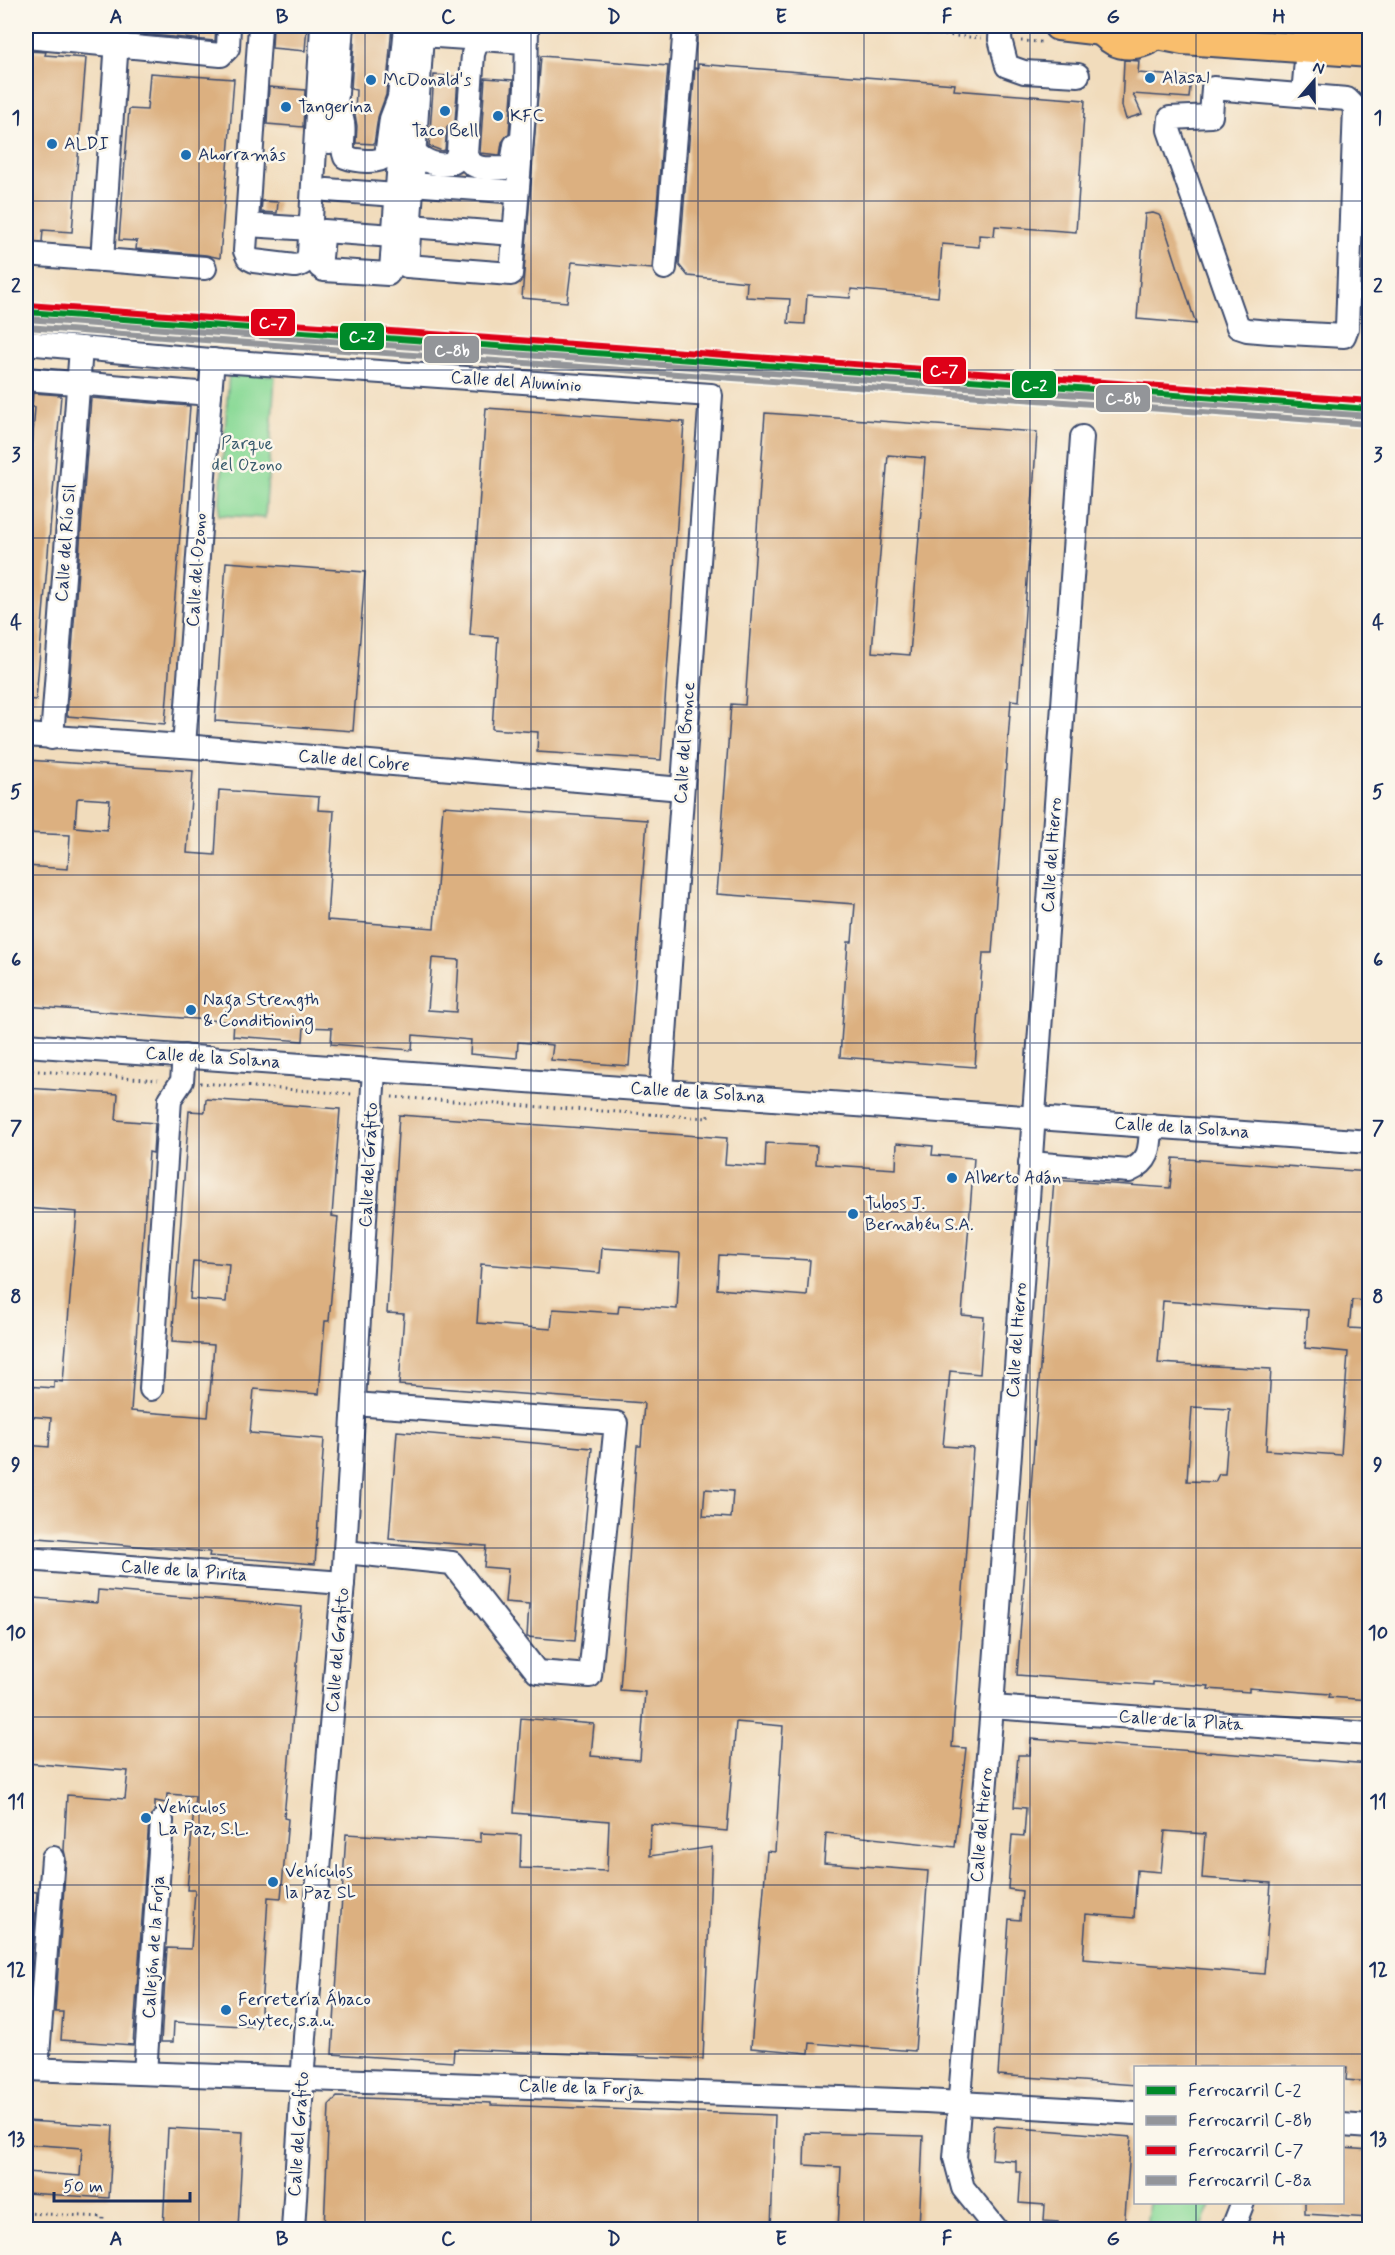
<svg xmlns="http://www.w3.org/2000/svg" width="1395" height="2255" viewBox="0 0 1395 2255" font-family="Mynerve,sans-serif">
<style>
.green{fill:#8cda98;stroke:#54847b;stroke-width:1.5}
.building{fill:#dcb080;fill-rule:evenodd}
.lines{fill:none;stroke-linecap:round;stroke-linejoin:round}
.minor-casing{stroke:#3b496c;stroke-width:26}
.major-casing{stroke:#3b496c;stroke-width:32}
.path{stroke:#3b496c;stroke-width:3;stroke-dasharray:1.5 4.5;stroke-linecap:butt}
.minor{stroke:#fff;stroke-width:22}
.major{stroke:#f9be6d;stroke-width:28}
.rail-1-casing{stroke:#fbf7ec;stroke-width:10}
.rail-2-casing{stroke:#fbf7ec;stroke-width:10}
.rail-3-casing{stroke:#fbf7ec;stroke-width:10}
.rail-4-casing{stroke:#fbf7ec;stroke-width:10}
.rail-1{stroke:#008a29;stroke-width:6}
.rail-2{stroke:#939599;stroke-width:6}
.rail-3{stroke:#de0118;stroke-width:6}
.rail-4{stroke:#939599;stroke-width:6}
.grid{fill:none;stroke:#1b2f5e;stroke-width:1.5;stroke-opacity:0.55}
.poi-dot{fill:#1f6fb2;stroke:#fbf7ec;stroke-width:2}
.labels{text-anchor:middle;dominant-baseline:central;stroke-width:5;stroke-linejoin:round;paint-order:stroke}
.poi-label{font-size:18px;fill:#1b2f5e;stroke:#fbf7ec;text-anchor:start}
.street-label{font-size:18px;fill:#1b2f5e;stroke:#fbf7ec}
.park-label{font-size:18px;fill:#375a6c;stroke:#fbf7ec}
.line-badge{stroke:#fbf7ec;stroke-width:2}
.badge-label{font-size:16px;text-anchor:middle;font-weight:bold;fill:#fff}
.neatline{fill:none;stroke:#1b2f5e;stroke-width:2}
.grid-label{font-size:20px;text-anchor:middle;font-weight:bold;fill:#1b2f5e}
</style>
<rect width="100%" height="100%" fill="#fbf7ec"/>
<filter id="ink" filterUnits="userSpaceOnUse"><feTurbulence type="fractalNoise" baseFrequency=".0167" numOctaves="2"/><feDisplacementMap in="SourceGraphic" scale="12" xChannelSelector="R" yChannelSelector="G"/><feConvolveMatrix kernelMatrix="1 2 1 2 8 2 1 2 1" color-interpolation-filters="sRGB"/></filter>
<filter id="wash" filterUnits="userSpaceOnUse"><feTurbulence type="fractalNoise" baseFrequency=".008" numOctaves="4" result="noise"/><feDisplacementMap in="SourceGraphic" scale="24" xChannelSelector="R" yChannelSelector="G"/><feGaussianBlur stdDeviation="1.35" result="paint"/><feColorMatrix in="noise" values="0 0 0 0 0 0 0 0 0 0 0 0 0 0 0 0 0 1.4 0 .05"/><feComposite in="paint" operator="in"/></filter>
<g filter="url(#wash)">
<rect width="100%" height="100%" fill="#f1dcbc"/>
<!-- green -->
<g class="green">
<path d="M229 373 275 376 265 518 219 515Z"/>
<path d="M1149 2203V2202L1212 2203 1201 2229H1146Z"/>
</g>
<g id="blocks">
<!-- building -->
<g class="building">
<path d="M131 26H216L215 41 131 33Z"/>
<path d="M273 26H307L305 51 272 48Z"/>
<path d="M355 26H392L386 95 378 117 374 144 356 143 357 126 355 114 356 90 351 89Z"/>
<path d="M26 51 46 52 45 55 86 58 72 232 43 230 42 242 26 241Z"/>
<path d="M541 56 668 66 652 269 572 262 567 302 522 298Z"/>
<path d="M1124 60 1139 61 1138 73 1191 77 1189 98 1133 94 1142 114 1126 119 1122 106Z"/>
<path d="M698 64 955 84 954 90 1085 100 1076 232 995 226 994 236 979 235V247L942 244 938 297 851 289 850 298 807 295 805 324 788 323 790 299 746 297 747 282 688 276 679 265 695 68 698 69Z"/>
<path d="M150 73 234 79 220 258 206 255 136 249 137 241 119 240 129 109 147 110Z"/>
<path d="M434 75 458 77 455 122 447 127 445 150 442 151 429 146Z"/>
<path d="M485 78 513 80 509 133 502 142 500 155 480 153Z"/>
<path d="M269 87 305 90 303 127 267 124Z"/>
<path d="M262 201 278 202 277 213 261 212Z"/>
<path d="M1153 213 1159 215 1163 222 1196 324 1137 319 1145 214Z"/>
<path d="M33 393 61 395 36 700 26 699V488H29L35 407H32Z"/>
<path d="M91 398 190 406 165 724 67 716Z"/>
<path d="M486 408 684 422 661 760 537 752 538 732 492 729 498 637 470 635Z"/>
<path d="M765 413 1037 432 1019 701 1011 700 992 953H983L975 1067 840 1057 848 942H852L855 904 717 894 731 704 745 705ZM888 455 925 458 910 655 872 652Z"/>
<path d="M226 562 365 572 353 731 215 721Z"/>
<path d="M26 760 193 771 187 853 215 855 219 790 319 797 318 810 334 811 327 920 434 928 443 806 647 820 629 1066 551 1060 553 1045 518 1042 517 1058 470 1054 471 1040 413 1035 412 1050 331 1044 332 1028 304 1027 303 1041 233 1036 234 1022 26 1006V866L68 869 70 835 26 833ZM79 798 110 800 107 830 75 827 77 799ZM432 958 459 960 456 1012 428 1010Z"/>
<path d="M26 1088 118 1094 116 1120 155 1123 153 1153 149 1152 131 1411 208 1417 214 1345 172 1342 189 1111 205 1112 206 1099 340 1109 332 1216 338 1217 329 1321H325L319 1394 254 1389 250 1433 324 1439 315 1564 209 1556 210 1552 26 1537V1445L49 1447 51 1418 26 1416V1386L54 1388V1381L63 1382 77 1212 26 1208ZM193 1261 229 1264 226 1302 190 1299Z"/>
<path d="M399 1115 727 1138 725 1164 765 1167 766 1143 817 1146 816 1164 896 1169 897 1143 933 1146 932 1155 974 1158 962 1315 984 1317 980 1374 950 1371 943 1446 973 1448 952 1747 966 1748 955 1847 826 1833 824 1863 928 1871 915 2051 810 2043 809 2053 751 2048 767 1851 775 1852 783 1726 736 1722 727 1831 651 1824 650 1856 712 1847 703 2059 454 2049 453 2062 332 2054 346 1834 481 1842V1833L521 1835 520 1868 607 1871 609 1821 514 1813 521 1718 594 1724 591 1756 640 1760 645 1692 620 1690 637 1446H641L644 1403 399 1385 404 1314 387 1313ZM602 1248 680 1253 677 1309 619 1305 618 1313 553 1309 551 1329 477 1323 481 1264 600 1273ZM719 1255 810 1260 807 1296 717 1289ZM705 1489 733 1491 731 1518 703 1516Z"/>
<path d="M1173 1158 1370 1172V1301L1352 1300 1349 1328 1366 1329 1364 1365 1370 1366V1700L1329 1697 1330 1694 1249 1688V1692L1208 1689 1209 1686 1153 1682V1685L1017 1675 1054 1180 1170 1188ZM1163 1301 1270 1309V1308L1308 1310 1305 1348 1348 1352 1341 1455 1266 1450 1271 1369 1158 1363ZM1192 1407 1230 1409 1225 1474H1219L1215 1482 1187 1481Z"/>
<path d="M397 1431 592 1448 575 1641 527 1637 529 1604 505 1602 508 1569 484 1567 486 1546 389 1539Z"/>
<path d="M98 1590 302 1607 284 1818 288 1819 281 1898 268 1897 260 2027 174 2022 173 2042H161L167 1948 191 1949 195 1890H187L195 1796 167 1794 166 1803 155 1801V1810L149 1820 133 2045 61 2040 63 2012H55L66 1859 64 1850 67 1795 125 1799 128 1771 26 1763V1705L34 1598 97 1603Z"/>
<path d="M1031 1739 1370 1764V2082L1346 2080 1347 2067H1136V2085L998 2075 1009 1919 1020 1920 1022 1891 1008 1889 1012 1835 1024 1836 1026 1808 1014 1807 1018 1755H1030ZM1165 1831 1205 1834 1202 1878 1271 1883 1264 1974 1083 1959 1086 1914 1134 1918 1137 1870 1161 1872Z"/>
<path d="M26 1891 37 1892 28 2010H26Z"/>
<path d="M337 2097 491 2103V2105L775 2115 771 2229H324L329 2105Z"/>
<path d="M26 2121 113 2126 109 2198 26 2193V2172L80 2176 82 2148 26 2144Z"/>
<path d="M994 2126 1131 2137 1124 2229H1057L1058 2222 1044 2221 1045 2205 1019 2203 1021 2172H1016V2161L992 2159Z"/>
<path d="M168 2128 243 2132 238 2229H163Z"/>
<path d="M805 2133 923 2136 919 2229H838L841 2167 804 2165Z"/>
<path d="M1342 2148 1370 2150V2218L1305 2214V2202H1342Z"/>
</g>
</g>
</g>
<g filter="url(#ink)">
<use href="#blocks" fill-opacity="0" stroke="#3b496c" stroke-width="1.5"/>
<g class="lines">
<!-- minor casing -->
<g class="minor-casing">
<g id="minor">
<path d="M260 26 245 251 248 258 254 261 295 266C303 265 306 262 309 254L322 26"/>
<path d="M342 26 336 106C351 130 338 139 345 157 356 161 378 164 386 156L391 119 399 98 406 26"/>
<path d="M1001 26 1000 39 1007 66 1024 72 1078 75"/>
<path d="M26 37 221 55 228 48 229 26"/>
<path d="M478 39 473 54 466 154C470 172 492 168 507 168L512 164 515 145"/>
<path d="M525 42 422 35 407 266 511 274 526 88 527 26"/>
<path d="M1213 88 1347 99 1355 107 1347 328 1344 336 1270 332 1247 330 1238 327 1169 130 1170 118 1211 116Z"/>
<path d="M1303 95 1307 49"/>
<path d="M330 142 332 116 336 106"/>
<path d="M414 151C424 162 439 168 454 162L458 153 459 134"/>
<path d="M412 184 517 192"/>
<path d="M327 190 396 195"/>
<path d="M247 225 311 229"/>
<path d="M410 226 514 234"/>
<path d="M324 231 393 236"/>
<path d="M323 238 320 267 324 270 388 274 391 270 402 120 399 98"/>
<path d="M26 254 205 268"/>
<path d="M102 260 118 26"/>
<path d="M665 268 685 26"/>
<path d="M26 343 221 361 711 395 661 1090"/>
<path d="M26 379 210 394 213 360"/>
<path d="M26 735 196 747 682 789"/>
<path d="M52 738 81 348"/>
<path d="M184 746 210 394"/>
<path d="M26 1045 1370 1142"/>
<path d="M1030 1163 1129 1171C1151 1161 1150 1148 1151 1126"/>
<path d="M151 1389 170 1099 182 1081 184 1056"/>
<path d="M345 1552 452 1563 537 1672 590 1676 616 1423 354 1404"/>
<path d="M26 1559 343 1583"/>
<path d="M992 1707 1370 1734"/>
<path d="M26 2069 926 2101 1136 2113"/>
<path d="M37 2069 53 1858"/>
<path d="M145 2073 162 1821"/>
<path d="M1342 2125 1370 2127"/>
<path d="M293 2230 305 2037 343 1583 374 1070"/>
<path d="M997 2230 963 2188 955 2158 992 1707 1082 437"/>
<path d="M1232 2230 1243 2202"/>
</g>
</g>
<!-- major casing -->
<g class="major-casing">
<g id="major">
<path d="M1058 26 1102 31"/>
<path d="M1099 26C1115 54 1148 47 1166 26"/>
<path d="M1305 26 1370 30"/>
<path d="M1158 35 1183 40 1370 53"/>
</g>
</g>
<!-- path -->
<g class="path">
<path d="M831 26 981 38"/>
<path d="M1021 41 1041 42"/>
<path d="M26 1070 158 1080"/>
<path d="M200 1083 352 1094"/>
<path d="M392 1097 708 1118V1114"/>
<path d="M26 2213 103 2217 102 2230"/>
</g>
<!-- minor -->
<use href="#minor" class="minor"/>
<!-- major -->
<use href="#major" class="major"/>
<!-- rail-1 casing -->
<g class="rail-1-casing">
<path id="rail-1" d="M26 312 1370 409"/>
</g>
<!-- rail-2 casing -->
<g class="rail-2-casing">
<path id="rail-2" d="M26 319 1369 416"/>
</g>
<!-- rail-3 casing -->
<g class="rail-3-casing">
<path id="rail-3" d="M27 305 1370 401"/>
</g>
<!-- rail-4 casing -->
<g class="rail-4-casing">
<path id="rail-4" d="M26 327 1369 424"/>
</g>
<!-- rail-1 -->
<use href="#rail-1" class="rail-1"/>
<!-- rail-2 -->
<use href="#rail-2" class="rail-2"/>
<!-- rail-3 -->
<use href="#rail-3" class="rail-3"/>
<!-- rail-4 -->
<use href="#rail-4" class="rail-4"/>
</g>
</g>
<!-- grid -->
<path class="grid" d="M199 26V2230M365 26V2230M531 26V2230M698 26V2230M864 26V2230M1030 26V2230M1196 26V2068M26 201H1370M26 370H1370M26 538H1370M26 707H1370M26 875H1370M26 1043H1370M26 1212H1370M26 1380H1370M26 1548H1370M26 1717H1370M26 1885H1370M26 2054H1370M1196 2202V2230"/>
<!-- markers -->
<g class="poi-dot">
<circle cx="1150" cy="78" r="6"/>
<circle cx="371" cy="80" r="6"/>
<circle cx="286" cy="107" r="6"/>
<circle cx="445" cy="111" r="6"/>
<circle cx="498" cy="116" r="6"/>
<circle cx="52" cy="144" r="6"/>
<circle cx="186" cy="155" r="6"/>
<circle cx="191" cy="1010" r="6"/>
<circle cx="952" cy="1178" r="6"/>
<circle cx="853" cy="1214" r="6"/>
<circle cx="146" cy="1818" r="6"/>
<circle cx="273" cy="1882" r="6"/>
<circle cx="226" cy="2010" r="6"/>
</g>
<g class="labels">
<!-- poi labels -->
<g class="poi-label">
<text x="1162" y="78">Alasal</text>
<text x="383" y="80">McDonald's</text>
<text x="298" y="107">Tangerina</text>
<text x="510" y="116">KFC</text>
<text x="445" y="131" text-anchor="middle">Taco Bell</text>
<text x="64" y="144">ALDI</text>
<text x="198" y="155">Ahorramás</text>
<text x="203" y="1000">Naga Strength<tspan x="203" dy="21">&amp; Conditioning</tspan></text>
<text x="964" y="1178">Alberto Adán</text>
<text x="865" y="1204">Tubos J.<tspan x="865" dy="21">Bernabéu S.A.</tspan></text>
<text x="158" y="1808">Vehículos<tspan x="158" dy="21">La Paz, S.L.</tspan></text>
<text x="285" y="1872">Vehículos<tspan x="285" dy="21">la Paz SL</tspan></text>
<text x="238" y="2000">Ferretería Ábaco<tspan x="238" dy="21">Suytec, s.a.u.</tspan></text>
</g>
<!-- street labels -->
<g class="street-label">
<text transform="translate(516 382) rotate(4)">Calle del Aluminio</text>
<text transform="translate(66 543) rotate(-86)">Calle del Río Sil</text>
<text transform="translate(197 570) rotate(-86)">Calle del Ozono</text>
<text transform="translate(685 743) rotate(-86)">Calle del Bronce</text>
<text transform="translate(354 761) rotate(5)">Calle del Cobre</text>
<text transform="translate(1052 855) rotate(-86)">Calle del Hierro</text>
<text transform="translate(213 1058) rotate(4)">Calle de la Solana</text>
<text transform="translate(698 1093) rotate(4)">Calle de la Solana</text>
<text transform="translate(1182 1128) rotate(4)">Calle de la Solana</text>
<text transform="translate(369 1165) rotate(-87)">Calle del Grafito</text>
<text transform="translate(1017 1340) rotate(-86)">Calle del Hierro</text>
<text transform="translate(184 1571) rotate(4)">Calle de la Pirita</text>
<text transform="translate(338 1650) rotate(-85)">Calle del Grafito</text>
<text transform="translate(1181 1721) rotate(4)">Calle de la Plata</text>
<text transform="translate(982 1825) rotate(-85)">Calle del Hierro</text>
<text transform="translate(154 1947) rotate(-86)">Callejón de la Forja</text>
<text transform="translate(581 2088) rotate(2)">Calle de la Forja</text>
<text transform="translate(299 2134) rotate(-86)">Calle del Grafito</text>
</g>
<!-- park labels -->
<g class="park-label">
<text x="247" y="444">Parque<tspan x="247" dy="21">del Ozono</tspan></text>
</g>
</g>
<g class="line-badge">
<rect x="250" y="308" width="46" height="29" rx="6" fill="#de0118"/>
<rect x="339" y="322" width="46" height="29" rx="6" fill="#008a29"/>
<rect x="423" y="335" width="57" height="29" rx="6" fill="#939599"/>
<rect x="922" y="356" width="45" height="29" rx="6" fill="#de0118"/>
<rect x="1011" y="370" width="46" height="29" rx="6" fill="#008a29"/>
<rect x="1095" y="384" width="56" height="29" rx="6" fill="#939599"/>
</g>
<g class="badge-label">
<text x="273" y="328">C-7</text>
<text x="362" y="342">C-2</text>
<text x="452" y="356">C-8b</text>
<text x="944" y="376">C-7</text>
<text x="1034" y="391">C-2</text>
<text x="1123" y="404">C-8b</text>
</g>
<!-- margin -->
<rect width="1395" height="2255" fill="none" stroke="#fbf7ec" stroke-width="66"/>
<!-- legend -->
<rect x="1134" y="2066" width="210" height="138" fill="#fbf7ec" stroke="#a1a7b3" stroke-width="1.5"/>
<rect x="1146" y="2086" width="30" height="9" fill="#008a29" stroke="#a1a7b3" stroke-width="1.5"/>
<text x="1188" y="2096" font-size="18" fill="#1b2f5e">Ferrocarril C-2</text>
<rect x="1146" y="2116" width="30" height="9" fill="#939599" stroke="#a1a7b3" stroke-width="1.5"/>
<text x="1188" y="2126" font-size="18" fill="#1b2f5e">Ferrocarril C-8b</text>
<rect x="1146" y="2146" width="30" height="9" fill="#de0118" stroke="#a1a7b3" stroke-width="1.5"/>
<text x="1188" y="2156" font-size="18" fill="#1b2f5e">Ferrocarril C-7</text>
<rect x="1146" y="2176" width="30" height="9" fill="#939599" stroke="#a1a7b3" stroke-width="1.5"/>
<text x="1188" y="2186" font-size="18" fill="#1b2f5e">Ferrocarril C-8a</text>
<!-- north arrow -->
<g transform="translate(1314 81) rotate(20)" stroke="#fbf7ec" stroke-width="4.5" paint-order="stroke">
<path d="M0-4.5L10 22L0 15L-10 22Z" fill="#1b2f5e"/>
<text y="-9" font-size="16" font-weight="bold" text-anchor="middle" fill="#1b2f5e">N</text>
</g>
<!-- scale -->
<path d="M54 2192v9h136v-9" fill="none" stroke="#1b2f5e" stroke-width="3"/>
<text x="63" y="2192" font-size="18" fill="#1b2f5e" stroke="#fbf7ec" stroke-width="4.5" paint-order="stroke">50 m</text>
<rect x="33" y="33" width="1329" height="2189" class="neatline"/>
<g class="grid-label">
<text x="116" y="23">A</text>
<text x="282" y="23">B</text>
<text x="448" y="23">C</text>
<text x="614" y="23">D</text>
<text x="781" y="23">E</text>
<text x="947" y="23">F</text>
<text x="1113" y="23">G</text>
<text x="1279" y="23">H</text>
<text x="16" y="124">1</text>
<text x="1378" y="124">1</text>
<text x="16" y="292">2</text>
<text x="1378" y="292">2</text>
<text x="16" y="461">3</text>
<text x="1378" y="461">3</text>
<text x="16" y="629">4</text>
<text x="1378" y="629">4</text>
<text x="16" y="798">5</text>
<text x="1378" y="798">5</text>
<text x="16" y="966">6</text>
<text x="1378" y="966">6</text>
<text x="16" y="1134">7</text>
<text x="1378" y="1134">7</text>
<text x="16" y="1303">8</text>
<text x="1378" y="1303">8</text>
<text x="16" y="1471">9</text>
<text x="1378" y="1471">9</text>
<text x="16" y="1639">10</text>
<text x="1378" y="1639">10</text>
<text x="16" y="1808">11</text>
<text x="1378" y="1808">11</text>
<text x="16" y="1976">12</text>
<text x="1378" y="1976">12</text>
<text x="16" y="2145">13</text>
<text x="1378" y="2145">13</text>
<text x="116" y="2245">A</text>
<text x="282" y="2245">B</text>
<text x="448" y="2245">C</text>
<text x="614" y="2245">D</text>
<text x="781" y="2245">E</text>
<text x="947" y="2245">F</text>
<text x="1113" y="2245">G</text>
<text x="1279" y="2245">H</text>
</g>
</svg>
